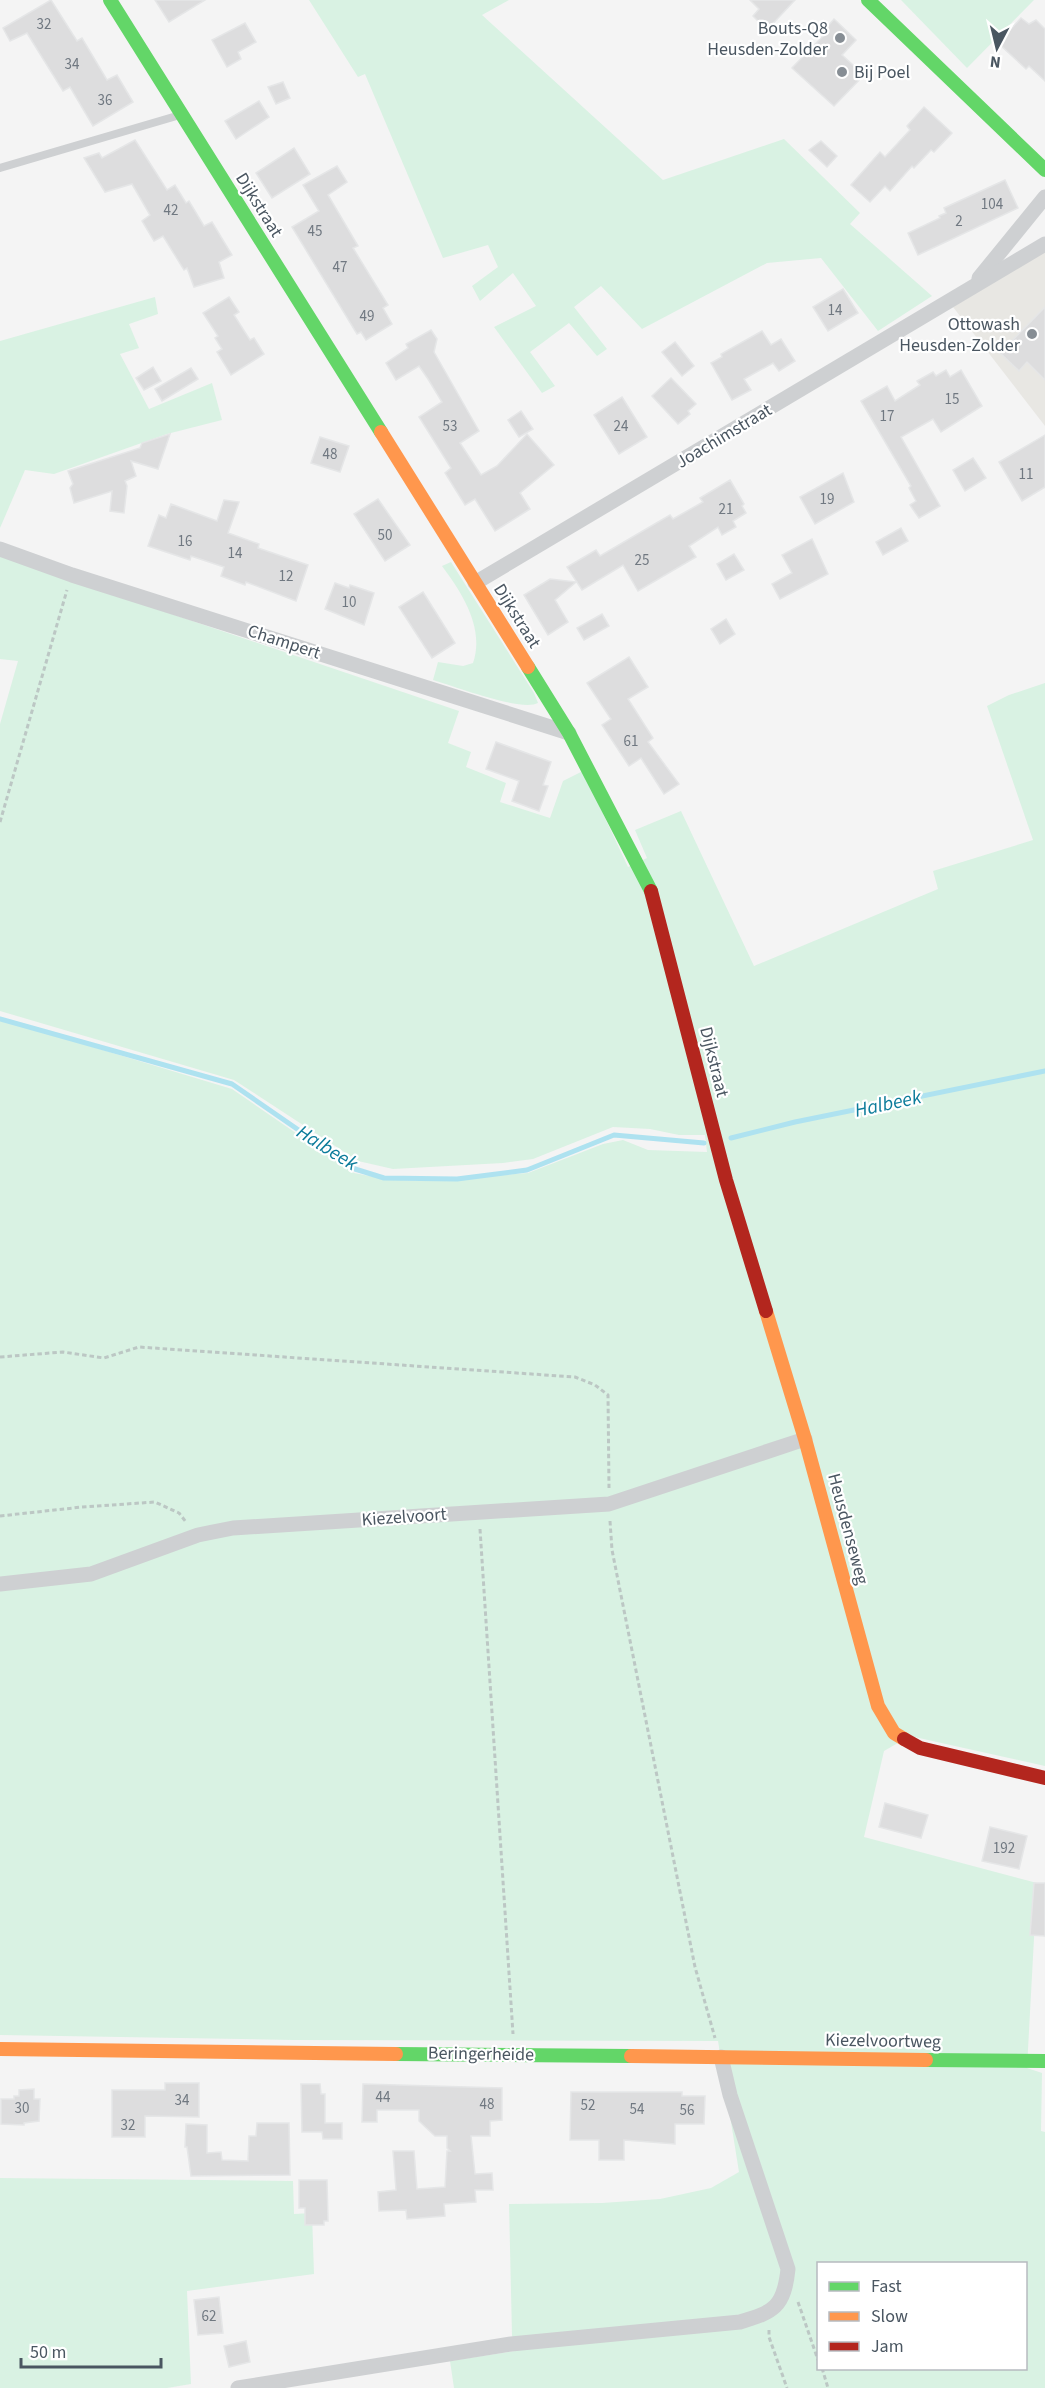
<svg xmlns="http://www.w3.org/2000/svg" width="1045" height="2388" viewBox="0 0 1045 2388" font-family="'Source Sans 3',sans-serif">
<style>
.commercial{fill:#e8e7e3}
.green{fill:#d9f2e3;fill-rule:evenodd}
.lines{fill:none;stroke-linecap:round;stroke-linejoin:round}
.stream{stroke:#aee2f0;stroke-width:5}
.building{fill:#ddddde;stroke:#e5e6e7;stroke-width:1.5}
.path{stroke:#bcc7c4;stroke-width:3;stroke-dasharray:4.5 3;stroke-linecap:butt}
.lane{stroke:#ced0d2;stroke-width:8}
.street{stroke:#ced0d2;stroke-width:15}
.fast{stroke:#63d668;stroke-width:14}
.slow{stroke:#ff974d;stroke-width:14}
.jam{stroke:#b3261e;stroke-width:14}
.poi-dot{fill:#868d94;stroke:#fff;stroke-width:2}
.labels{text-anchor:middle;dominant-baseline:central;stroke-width:4.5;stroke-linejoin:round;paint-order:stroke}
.number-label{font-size:15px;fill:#707881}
.poi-label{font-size:18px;fill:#4a5661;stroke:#fff;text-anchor:end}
.street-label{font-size:18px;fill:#4a5661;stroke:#fff}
.water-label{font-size:20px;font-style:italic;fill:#0c7c9b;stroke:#fff}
</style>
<rect width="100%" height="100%" fill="#f4f4f4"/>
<!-- commercial -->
<path class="commercial" d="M1045 251V426L953 307Z"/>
<!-- green -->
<g class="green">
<path d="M309 0H509L482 15 663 180 784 139 860 213 850 224 932 296 878 331 821 258 767 263 642 329 601 286 574 307 607 349 597 356 569 323 530 352 555 386 542 393 494 327 536 306 513 273 480 301 472 286 498 267 488 245 443 258 365 74 358 77Z"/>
<path d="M901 0H1034L967 68Z"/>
<path d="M155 297 158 314 129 324 139 348 120 354 149 409 212 383 222 420 167 434 54 474 25 470 0 528V341Z"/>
<path d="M0 556 459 711 448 743 471 752 466 767 506 783 500 802 550 818 563 781 583 771 628 867 647 858 635 830 681 811 754 966 938 889 933 871 1033 840 987 706 1009 695 1045 683V1766L910 1736 884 1751 864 1837 1037 1883 1027 2068 1042 2073 1041 2131 1045 2132V2388H454L450 2361 515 2351 512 2335 509 2204 602 2203 660 2199 711 2188 739 2172 718 2041 294 2040 0 2035V1019L232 1089 354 1173 385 1179 417 1181 528 1173 603 1144 623 1140 648 1150 707 1152 705 1135H679L650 1129 613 1127 533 1159 503 1163 393 1169 358 1161 234 1080 0 1011V724L18 661 0 659ZM818 2264H1026V2368H818Z"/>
<path d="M451 562 534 693 538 703C521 712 454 686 433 680L438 662 463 666 473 663C485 628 462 593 442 566Z"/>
<path d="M0 2178 293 2181 294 2214 312 2213 314 2274 187 2291 191 2384 167 2388H0Z"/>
</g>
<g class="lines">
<!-- stream -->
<g class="stream">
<path d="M0 1019 232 1084 355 1169 384 1178 457 1179 527 1170 614 1135 704 1143"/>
<path d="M731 1138 795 1122 1045 1071"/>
</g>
</g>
<!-- building -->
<g class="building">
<path d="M51 0 77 41 82 38 107 80 117 75 133 102 93 126 70 87 63 91 27 33 10 41 3 28Z"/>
<path d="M155 0H205L169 22Z"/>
<path d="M750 0H795L767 30 753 16 759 9Z"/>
<path d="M1021 18 1029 24 1036 20 1045 29V81L1029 66 1026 69 998 43Z"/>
<path d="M834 19 856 40 842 55 864 75 834 106 792 68 823 36 821 34Z"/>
<path d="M245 23 256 42 238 52 241 59 227 67 212 40Z"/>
<path d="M283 82 290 98 276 104 268 87Z"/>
<path d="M259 101 269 117 236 139 225 121Z"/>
<path d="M924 107 952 133 934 152 931 150 914 168 912 166 890 191 885 186 870 202 851 185 880 152 885 157 910 130 907 126Z"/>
<path d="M135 140 167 190 175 185 186 203 189 201 204 226 212 222 232 255 219 262 224 278 194 287 187 268 184 270 163 236 154 241 142 221 150 215 132 184 105 192 84 158 99 153 102 158Z"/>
<path d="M821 141 837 156 827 167 809 150Z"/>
<path d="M294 148 310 174 272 198 256 173Z"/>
<path d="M337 166 347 182 328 195 358 246 353 248 388 305 383 308 392 324 366 340 361 332 357 334 292 227 319 211 303 185Z"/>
<path d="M1005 180 1018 208 918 255 908 233 940 218 939 216 946 213 944 208Z"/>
<path d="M843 289 858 313 828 331 813 307Z"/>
<path d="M229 297 239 312 234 315 250 340 254 338 264 354 231 375 217 352 222 349 215 338 218 336 203 313Z"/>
<path d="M1045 307V380L1027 362 1019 371 1000 353Z"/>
<path d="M431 330 437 339 434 352 479 431 460 443 481 475 497 466 527 434 554 465 520 493 530 509 495 531 475 499 465 505 445 473 451 468 419 417 442 402 428 379 419 366 396 380 386 363 408 348 406 344Z"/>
<path d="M762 331 771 345 781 339 795 361 779 371 773 363 744 379 751 390 732 400 711 363 722 357 721 354Z"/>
<path d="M675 342 694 366 682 376 662 352Z"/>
<path d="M153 367 161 381 144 390 136 378Z"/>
<path d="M191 368 198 379 162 401 155 389Z"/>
<path d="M946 370 950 377 961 370 982 406 941 432 933 419 901 437 940 506 919 518 910 505 916 501 909 488 911 486 861 401 887 386 895 401 920 385 917 381 933 372 936 376Z"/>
<path d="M671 378 696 404 688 411 690 414 678 424 652 396Z"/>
<path d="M622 397 647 437 619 454 594 415Z"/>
<path d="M521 411 533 429 519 437 508 420Z"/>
<path d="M170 434 158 469 131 461 136 476 125 481 127 486 124 513 110 511 112 491 74 503 70 488 73 484 68 471 140 448 142 443Z"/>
<path d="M1045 435V487L1022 501 999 462Z"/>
<path d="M320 437 349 446 340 472 311 463Z"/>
<path d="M973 458 986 478 965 491 953 470Z"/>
<path d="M843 473 854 502 815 524 800 497Z"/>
<path d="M730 480 744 504 742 506 746 513 733 521 736 527 722 535 718 527 689 546 696 557 638 591 623 565 582 590 567 567 596 550 600 556 670 515 673 519 703 502 700 498Z"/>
<path d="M378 499 410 545 385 561 354 514Z"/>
<path d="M224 500 239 502 228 533 259 544 258 548 308 565 296 601 246 582 245 585 221 576 224 567 191 556 190 560 148 546 159 515 166 518 171 504 217 521Z"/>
<path d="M901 528 908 541 883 555 876 542Z"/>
<path d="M812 539 828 574 780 599 772 584 792 573 782 555Z"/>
<path d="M734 554 744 570 726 580 717 564Z"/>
<path d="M550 579 576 582 555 600 568 622 548 635 524 595Z"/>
<path d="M335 583 349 588 350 585 374 593 364 625 325 609Z"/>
<path d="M423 592 455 643 432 658 399 607Z"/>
<path d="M602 614 609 626 584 640 577 628Z"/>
<path d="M726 619 735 634 720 644 711 629Z"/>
<path d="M629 657 648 687 628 699 653 738 648 742 679 784 664 794 641 758 629 766 602 725 611 719 587 683Z"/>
<path d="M496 742 551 762 543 785 548 786 539 811 512 801 519 781 486 769Z"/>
<path d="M885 1803 928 1815 921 1838 879 1827Z"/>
<path d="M990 1827 1027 1836 1019 1869 982 1861Z"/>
<path d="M1034 1883H1045V1936L1030 1935Z"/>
<path d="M165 2083H199V2117L145 2116V2137H112V2090H165Z"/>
<path d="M301 2084H320L321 2094H325V2123H342V2139H323L322 2132H302Z"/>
<path d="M363 2084 502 2088V2120L490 2121V2136H471L475 2174 492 2173 493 2190H475L476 2202 444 2204 445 2216 407 2219 406 2210 379 2211 378 2192 396 2190 393 2151H414L417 2189 445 2187 447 2151H450L447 2148V2136H435L419 2121V2110H377V2122H362Z"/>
<path d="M34 2089V2099H40L39 2121 24 2123V2125L1 2124V2099H14V2096H19V2090Z"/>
<path d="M571 2092H682V2096H705L704 2124H675V2144L624 2140V2160H599V2140H570Z"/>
<path d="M257 2123H289L290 2175 191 2176 187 2147H185L186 2124 207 2125V2153L221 2152 222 2160 248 2161 249 2136H256Z"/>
<path d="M299 2180H327L328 2221H324V2225H305V2208H299Z"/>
<path d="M219 2297 223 2333 198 2335 194 2300Z"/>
<path d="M246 2341 250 2362 229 2367 224 2346Z"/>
</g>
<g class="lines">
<!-- path -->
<g class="path">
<path d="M0 822 67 590"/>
<path d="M0 1357 63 1352 104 1358 139 1347 575 1377 595 1385 608 1395 609 1488"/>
<path d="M0 1516 82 1507 155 1502 179 1513 186 1522"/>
<path d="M610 1521 612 1550 695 1967 715 2038"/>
<path d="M480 1529 513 2034"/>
<path d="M798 2302 818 2360"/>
<path d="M769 2330V2337L787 2388"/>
<path d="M822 2368 828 2388"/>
</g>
<!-- lane -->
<path class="lane" d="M0 168 180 115"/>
<!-- street -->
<g class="street">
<path d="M979 278 1045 197"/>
<path d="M0 549 72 575 569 733"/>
<path d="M475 583 1045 244"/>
<path d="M0 1584 91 1574 198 1535 233 1528 609 1504 805 1439"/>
<path d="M238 2388 511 2344 740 2322C774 2312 784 2307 788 2269L730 2095 721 2057"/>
</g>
<!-- fast -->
<g class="fast">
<path d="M110 0 381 432"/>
<path d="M868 0 1045 170"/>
<path d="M528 667 569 733 651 891"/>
<path d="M396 2054 631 2056"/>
<path d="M926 2060 1045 2061"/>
</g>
<!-- slow -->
<g class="slow">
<path d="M381 432 528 667"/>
<path d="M766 1311 805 1439 878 1706 894 1733 904 1739"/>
<path d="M0 2049 396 2054"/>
<path d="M631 2056 926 2060"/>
</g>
<!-- jam -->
<g class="jam">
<path d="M651 891 726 1180 766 1311"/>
<path d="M904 1739 920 1748 1045 1778"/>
</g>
</g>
<!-- markers -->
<g class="poi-dot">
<circle cx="840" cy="38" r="6"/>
<circle cx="842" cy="72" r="6"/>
<circle cx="1032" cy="334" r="6"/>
</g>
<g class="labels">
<!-- number labels -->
<g class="number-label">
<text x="44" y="24">32</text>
<text x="72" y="64">34</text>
<text x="105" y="100">36</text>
<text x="992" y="204">104</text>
<text x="171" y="210">42</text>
<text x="959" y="221">2</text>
<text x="315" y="231">45</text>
<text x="340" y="267">47</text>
<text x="835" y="310">14</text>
<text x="367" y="316">49</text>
<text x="952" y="399">15</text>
<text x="887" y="416">17</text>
<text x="450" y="426">53</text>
<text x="621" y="426">24</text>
<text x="330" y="454">48</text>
<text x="1026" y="474">11</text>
<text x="827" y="499">19</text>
<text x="726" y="509">21</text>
<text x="385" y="535">50</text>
<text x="185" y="541">16</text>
<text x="235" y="553">14</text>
<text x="642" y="560">25</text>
<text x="286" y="576">12</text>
<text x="349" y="602">10</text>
<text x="631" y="741">61</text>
<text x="1004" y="1848">192</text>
<text x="383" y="2097">44</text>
<text x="182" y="2100">34</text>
<text x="487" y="2104">48</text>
<text x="588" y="2105">52</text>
<text x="22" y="2108">30</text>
<text x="637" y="2109">54</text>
<text x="687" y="2110">56</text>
<text x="128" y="2125">32</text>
<text x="209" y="2316">62</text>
</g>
<!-- poi labels -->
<g class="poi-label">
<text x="828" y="28">Bouts-Q8<tspan x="828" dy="21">Heusden-Zolder</tspan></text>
<text x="854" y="72" text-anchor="start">Bij Poel</text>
<text x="1020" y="324">Ottowash<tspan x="1020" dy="21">Heusden-Zolder</tspan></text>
</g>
<!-- street labels -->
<g class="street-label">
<text transform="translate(259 205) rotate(58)">Dijkstraat</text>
<text transform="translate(724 436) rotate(-31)">Joachimstraat</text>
<text transform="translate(517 616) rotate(58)">Dijkstraat</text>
<text transform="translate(284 642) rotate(18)">Champert</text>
<text transform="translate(714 1062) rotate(76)">Dijkstraat</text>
<text transform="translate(404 1517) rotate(-4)">Kiezelvoort</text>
<text transform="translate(848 1529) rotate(75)">Heusdenseweg</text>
<text transform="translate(883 2041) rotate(1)">Kiezelvoortweg</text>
<text transform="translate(481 2054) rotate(1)">Beringerheide</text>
</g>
<!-- water labels -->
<g class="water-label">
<text transform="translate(888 1104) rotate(-12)">Halbeek</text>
<text transform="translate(327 1148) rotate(32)">Halbeek</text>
</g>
</g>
<!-- legend -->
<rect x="817" y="2262" width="210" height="108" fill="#ffffff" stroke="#b7bbc0" stroke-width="1.5"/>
<rect x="829" y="2282" width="30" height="9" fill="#63d668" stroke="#b7bbc0" stroke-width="1.5"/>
<text x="871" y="2292" font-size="18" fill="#4a5661">Fast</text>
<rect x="829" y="2312" width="30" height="9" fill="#ff974d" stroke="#b7bbc0" stroke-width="1.5"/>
<text x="871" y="2322" font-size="18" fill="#4a5661">Slow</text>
<rect x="829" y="2342" width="30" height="9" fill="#b3261e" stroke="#b7bbc0" stroke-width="1.5"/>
<text x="871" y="2352" font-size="18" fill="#4a5661">Jam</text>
<!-- north arrow -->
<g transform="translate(997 48) rotate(187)" stroke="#ffffff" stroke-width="4.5" paint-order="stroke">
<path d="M0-4.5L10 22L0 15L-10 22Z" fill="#4a5661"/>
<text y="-9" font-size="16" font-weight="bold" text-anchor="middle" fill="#4a5661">N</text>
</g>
<!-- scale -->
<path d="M21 2358v9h140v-9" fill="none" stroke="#4a5661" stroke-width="3"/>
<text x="30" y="2358" font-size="18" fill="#4a5661" stroke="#ffffff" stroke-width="4.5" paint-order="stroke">50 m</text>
</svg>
